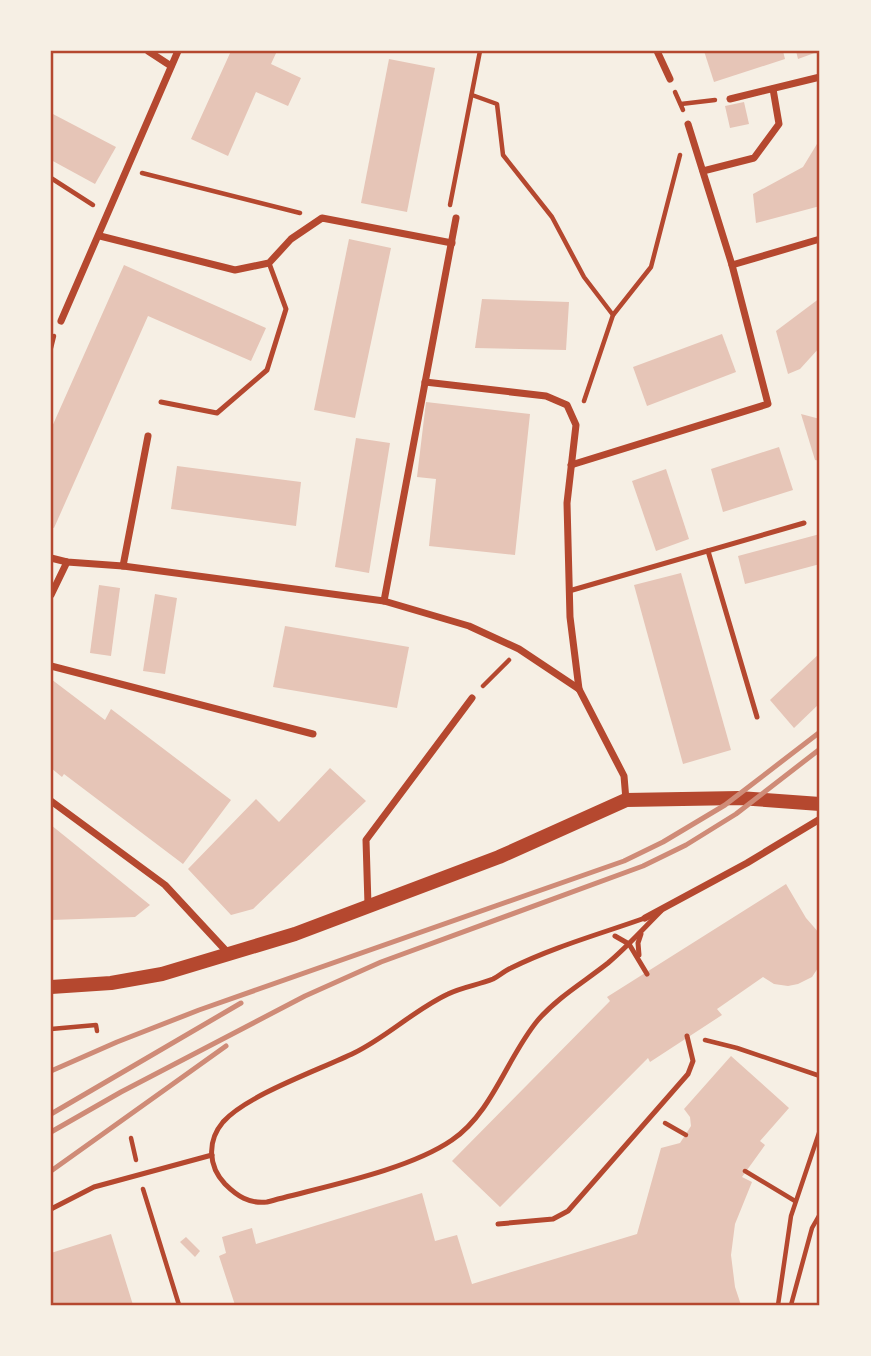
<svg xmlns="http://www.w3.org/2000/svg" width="871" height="1356" viewBox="0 0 871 1356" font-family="'Noto Sans',sans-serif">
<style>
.building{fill:#e6c5b7}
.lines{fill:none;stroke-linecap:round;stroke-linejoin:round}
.path{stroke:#b5482f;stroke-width:4.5}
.service{stroke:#b5482f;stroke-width:5}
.minor{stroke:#b5482f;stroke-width:7}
.secondary{stroke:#b5482f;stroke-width:14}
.rail{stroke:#cf8b77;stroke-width:5}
.neatline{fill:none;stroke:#b5482f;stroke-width:2.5}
</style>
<rect width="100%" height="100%" fill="#f6efe4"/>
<!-- building -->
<g class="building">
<path d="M231 51H277L271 64 301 78 288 106 256 92 228 156 191 139Z"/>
<path d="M704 51H783L785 59 714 82Z"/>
<path d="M796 51H820L798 59Z"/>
<path d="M389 59 435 68 407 212 361 203Z"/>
<path d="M744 102 749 124 730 128 725 106Z"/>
<path d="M51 113 116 147 95 184 51 160Z"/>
<path d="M820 139V206L756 223 753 194 803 167Z"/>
<path d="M349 239 391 248 355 418 314 410Z"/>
<path d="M124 265 266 328 251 361 148 316 54 528 51 527V429Z"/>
<path d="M820 298V347L800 369 788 374 776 331Z"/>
<path d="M482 299 569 302 566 350 475 348Z"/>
<path d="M722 334 736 372 647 406 633 367Z"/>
<path d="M426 402 530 414 515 555 429 546 436 479 417 477Z"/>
<path d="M801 414 820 419V461L815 460Z"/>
<path d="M356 438 390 443 369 573 335 567Z"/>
<path d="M779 447 793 490 723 512 711 469Z"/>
<path d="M177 466 301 482 296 526 171 509Z"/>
<path d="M666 469 689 539 656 551 632 481Z"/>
<path d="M820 534V564L745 584 738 556Z"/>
<path d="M681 573 731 750 683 764 634 585Z"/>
<path d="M99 585 120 588 111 656 90 653Z"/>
<path d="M155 594 177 598 165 674 143 671Z"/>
<path d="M285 626 409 647 397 708 273 687Z"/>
<path d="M820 653V703L794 728 770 700Z"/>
<path d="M51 679 105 720 111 709 231 800 183 864 64 774 62 777 51 768Z"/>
<path d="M330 768 366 801 253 909 231 915 188 869 256 799 279 822Z"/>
<path d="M51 825 150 905 135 917 51 920Z"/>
<path d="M786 884 806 918 820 934V965L812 977 798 984 788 986 774 984 763 977 717 1009 722 1015 650 1062 648 1058 500 1207 452 1161 610 1001 607 997Z"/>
<path d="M731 1056 789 1108 760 1141 765 1145 742 1177 752 1182 735 1224 731 1255 735 1287 741 1305H235L219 1256 226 1253 222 1237 252 1228 256 1244 422 1193 435 1241 457 1235 472 1284 637 1234 661 1148 680 1143 691 1126 690 1117 684 1109Z"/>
<path d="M111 1234 133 1305H51V1288L53 1287 51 1253Z"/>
<path d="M186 1237 200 1251 195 1257 180 1242Z"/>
</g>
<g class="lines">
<!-- path -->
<g class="path">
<path d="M675 92 683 110"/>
<path d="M472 95 497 104 503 155 552 217 584 277 613 315"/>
<path d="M681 104 715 100"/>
<path d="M142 173 300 213"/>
<path d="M51 178 93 205"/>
<path d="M450 205 480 51"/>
<path d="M51 348 54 336"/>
<path d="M584 401 613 315 651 267 680 155"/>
<path d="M483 686 509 660"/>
<path d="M51 1029 96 1025 97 1031"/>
<path d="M705 1040 737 1048 820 1076"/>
<path d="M665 1123 686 1135"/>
<path d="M131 1138 136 1160"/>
<path d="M745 1171 795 1201"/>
<path d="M143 1189 179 1305"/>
<path d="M778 1305 791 1216 820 1130"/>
<path d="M791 1305 812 1228 820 1214"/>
</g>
<!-- service -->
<g class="service">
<path d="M161 402 217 413 267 370 286 309 269 263"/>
<path d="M708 551 757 717"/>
<path d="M569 591 804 523"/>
<path d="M645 918C600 934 553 947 511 968 504 971 499 976 493 979 478 985 462 987 448 994 414 1010 387 1037 354 1053 319 1070 247 1095 223 1122 207 1141 208 1166 225 1184 237 1196 249 1204 267 1202 321 1187 407 1171 452 1140 493 1112 507 1057 538 1020 558 997 584 982 608 963 627 947 643 929 661 911"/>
<path d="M615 936 629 944 647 974"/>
<path d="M639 955 638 943 641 934"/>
<path d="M51 1209 94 1187 212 1155"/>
<path d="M498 1224 553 1219 568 1211 688 1074 693 1061 687 1036"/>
</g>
<!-- minor -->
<g class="minor">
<path d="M148 51 171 66"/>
<path d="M657 51 670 79"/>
<path d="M730 99 820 77"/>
<path d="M703 171 754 158 779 124 773 89"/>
<path d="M100 236 235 270 269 263 291 239 322 218 452 243"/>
<path d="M732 265 820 239"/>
<path d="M61 321 178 51"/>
<path d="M425 382 546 396 567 405 576 425 567 503 570 617 579 689"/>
<path d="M571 465 768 404 732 265 688 124"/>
<path d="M51 558 67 562 123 566 384 601 469 626 519 649 579 689 624 776 626 800"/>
<path d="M123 566 148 436"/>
<path d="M51 595 67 562"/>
<path d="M384 601 456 218"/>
<path d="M51 666 313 734"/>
<path d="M51 801 165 885 229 954"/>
<path d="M368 905 366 840 472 698"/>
<path d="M645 918 747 863 820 819"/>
</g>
<!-- secondary -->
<path class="secondary" d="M51 987 111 983 162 974 295 934 499 857 626 800 739 798 820 804"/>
<!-- rail -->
<g class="rail">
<path d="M51 1071 117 1042 199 1010 624 861 663 842 725 805 820 732"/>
<path d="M51 1114 241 1003"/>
<path d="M51 1132 121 1092 305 996 381 962 643 866 686 845 736 814 820 749"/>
<path d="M51 1171 226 1046"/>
</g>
</g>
<!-- border -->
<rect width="871" height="1356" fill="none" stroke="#f6efe4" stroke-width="105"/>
<rect x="52" y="52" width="766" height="1252" class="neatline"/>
</svg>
